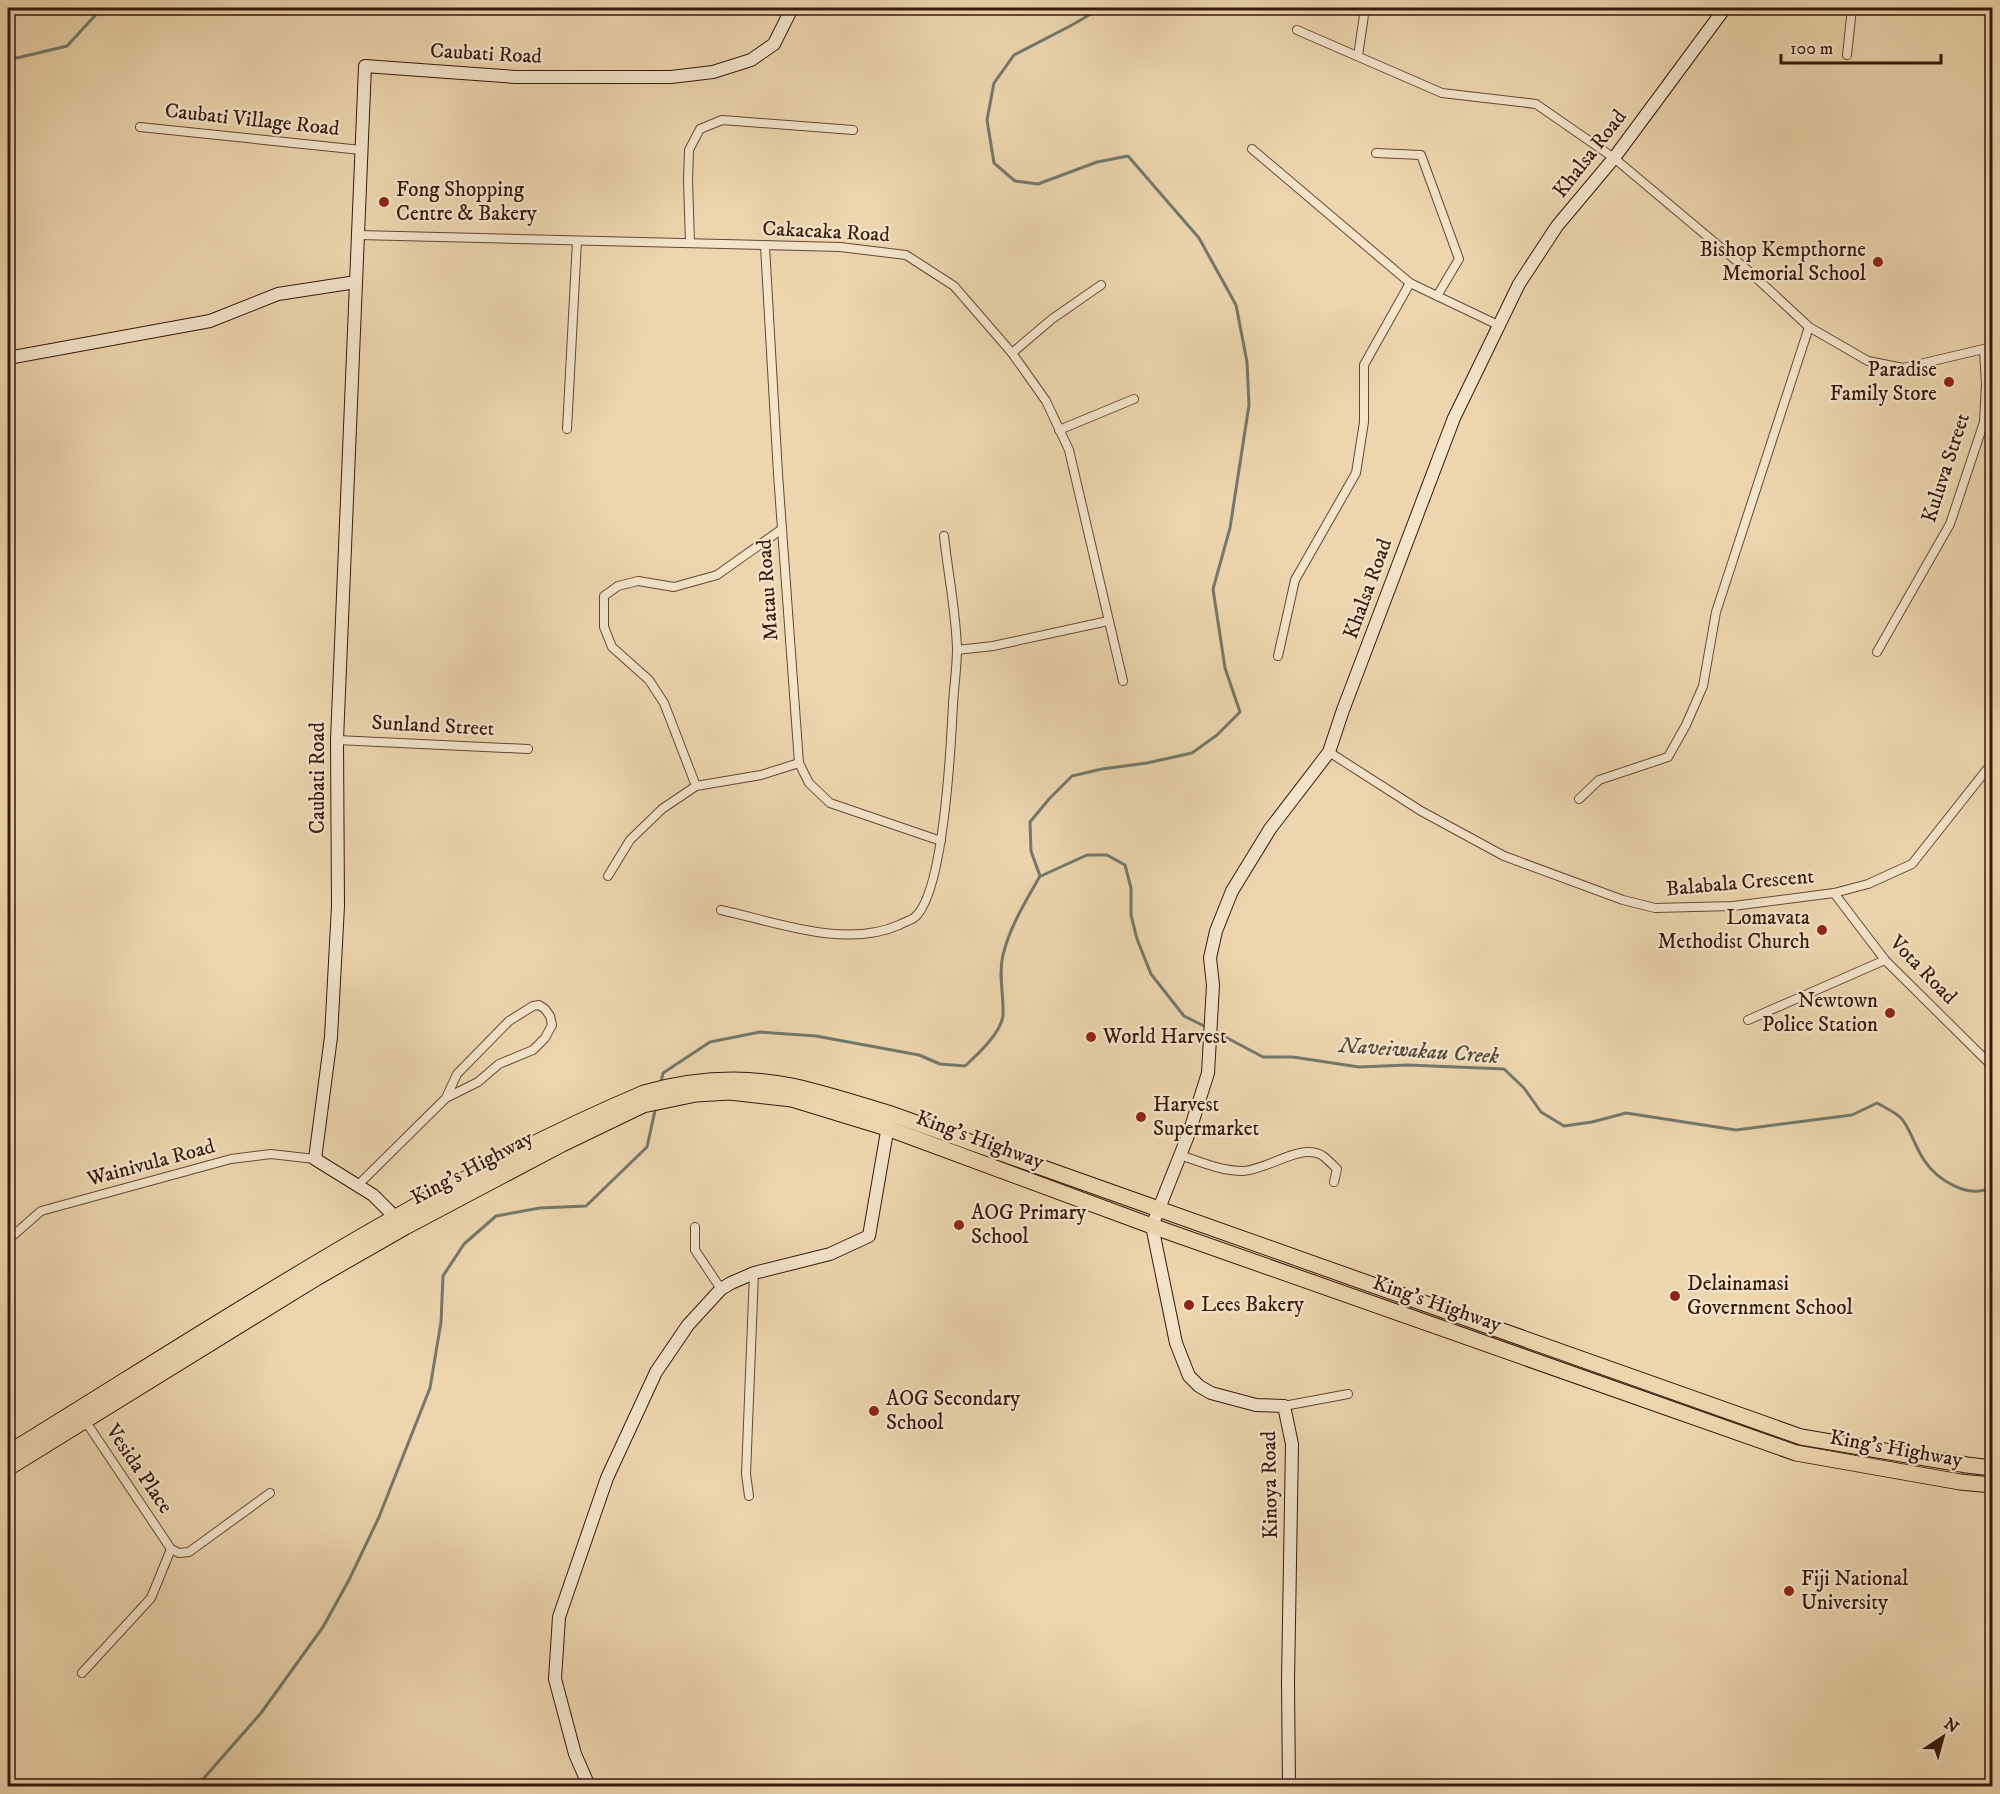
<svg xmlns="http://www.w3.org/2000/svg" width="2000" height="1794" viewBox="0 0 2000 1794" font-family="'IM FELL DW Pica',serif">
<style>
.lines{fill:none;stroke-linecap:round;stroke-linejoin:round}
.stream{stroke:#72796c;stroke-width:3}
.street-casing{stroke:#644834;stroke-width:10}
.secondary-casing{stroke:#37180b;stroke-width:14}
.highway-casing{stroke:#37180b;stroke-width:17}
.street{stroke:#f3e4ca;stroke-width:8}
.secondary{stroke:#f3e4ca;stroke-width:12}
.highway{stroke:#edd6ae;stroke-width:15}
.poi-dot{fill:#8f2418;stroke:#f3e4ca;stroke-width:2}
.labels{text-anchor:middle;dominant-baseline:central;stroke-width:4.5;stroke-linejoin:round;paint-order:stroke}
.street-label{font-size:21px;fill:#37180b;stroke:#f3e4ca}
.poi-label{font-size:21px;fill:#37180b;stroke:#f3e4ca;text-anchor:start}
.water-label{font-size:22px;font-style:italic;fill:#54483b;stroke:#f3e4ca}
</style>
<rect width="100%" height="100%" fill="#edd6ae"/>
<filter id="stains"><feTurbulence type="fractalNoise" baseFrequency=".00333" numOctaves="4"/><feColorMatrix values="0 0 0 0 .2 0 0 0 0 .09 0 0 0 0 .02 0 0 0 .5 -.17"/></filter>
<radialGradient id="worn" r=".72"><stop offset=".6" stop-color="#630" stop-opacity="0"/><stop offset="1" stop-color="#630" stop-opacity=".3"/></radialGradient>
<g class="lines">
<!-- stream -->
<g class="stream">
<path d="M8 55 17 58 67 46 102 8"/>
<path d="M1041 876 1087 855H1107L1125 865 1131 888V915L1137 939 1151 974 1184 1016 1208 1028"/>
<path d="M1214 1031 1263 1057H1293L1359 1067 1408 1065 1504 1069 1524 1088 1541 1112 1564 1126 1592 1122 1626 1113 1736 1130 1852 1115 1877 1103C1884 1107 1895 1112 1901 1118 1909 1126 1916 1149 1924 1160 1937 1180 1969 1200 1992 1187"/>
<path d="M661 1082 663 1073 710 1042 760 1032 816 1036 919 1055 940 1064 965 1066C977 1055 1002 1032 1003 1015 1004 995 998 975 1003 955 1010 926 1026 901 1040 876L1031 851 1030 822 1049 799 1072 776 1102 769 1147 763 1192 753 1217 735 1240 712 1225 668 1213 589 1230 528 1249 405 1247 362 1236 305 1199 238 1128 156 1097 162 1038 184 1015 181 994 163 987 120 994 83 1014 55 1072 25 1101 8"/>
<path d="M197 1786 261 1713 323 1627 349 1580 379 1517 430 1388 441 1322 443 1276 464 1244 496 1216 540 1208 586 1206 647 1147 656 1106"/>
</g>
<!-- street casing -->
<g class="street-casing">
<g id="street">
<path d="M1297 30 1442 93 1536 104 1614 158 1751 273 1809 327 1868 361 1903 368 1992 347"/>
<path d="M1847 55 1852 8"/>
<path d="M1358 56 1365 8"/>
<path d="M140 127 361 150"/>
<path d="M1252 149 1410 283 1498 325"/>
<path d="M1376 153 1421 155 1459 259 1437 296"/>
<path d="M358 235 840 247 906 255 954 286 1012 353 1046 401 1069 450 1123 681"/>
<path d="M690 243 688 180 689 150 700 129 722 120 853 130"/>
<path d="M765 246 778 474 799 763 809 783 830 803 941 841"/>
<path d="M1012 353 1052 319 1101 285"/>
<path d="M567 429 577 241"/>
<path d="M1059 430 1134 399"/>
<path d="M957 650 993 646 1108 621"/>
<path d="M1877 652 1950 524 1984 422 1986 385 1984 350"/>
<path d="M1278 656 1295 580 1356 473 1364 422V365L1410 283"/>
<path d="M337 740 528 749"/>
<path d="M1329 752 1421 811 1504 856 1623 900 1655 908 1733 906 1834 893 1868 884 1912 864 1992 763"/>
<path d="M696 786 664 703 649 680 612 647 604 627V596L618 586 638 581 674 587 717 575 782 529"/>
<path d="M1579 799 1599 780 1668 757 1686 725 1703 686 1716 612 1809 327"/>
<path d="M608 876 630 840 662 809 696 786 761 775 799 763"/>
<path d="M1834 893 1885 960 1992 1066"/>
<path d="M721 910C776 922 845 949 899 925 904 922 912 920 915 917 944 892 951 745 953 704 954 686 957 667 957 649 956 612 948 573 944 536"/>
<path d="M1748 1020 1885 960"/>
<path d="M1180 1155C1201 1162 1221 1171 1243 1171 1268 1170 1301 1142 1323 1156 1328 1160 1333 1165 1337 1169L1334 1182"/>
<path d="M358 1185 446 1098 457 1074 509 1021 533 1006 539 1005 545 1009 550 1016 552 1025 545 1038 533 1050 499 1064 478 1082 446 1098"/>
<path d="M695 1227V1250L721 1289"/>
<path d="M8 1240 41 1211 231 1159 271 1154 315 1159"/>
<path d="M1284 1406 1348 1394"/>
<path d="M84 1419 171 1549 179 1553 189 1552 270 1493"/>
<path d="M749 1496 746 1474 754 1273"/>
<path d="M82 1673 151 1598 171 1549"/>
</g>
</g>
<!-- secondary casing -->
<g class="secondary-casing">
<g id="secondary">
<path d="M8 358 210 321 278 294 356 282"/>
<path d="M400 1222 373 1195 315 1159 331 1037 338 906 337 740 365 66 516 77H671L713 72 751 60 774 44 792 8"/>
<path d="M589 1786 575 1754 555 1679 559 1617 607 1478 656 1372 688 1325 721 1289 731 1283 754 1273 830 1254 869 1236 889 1120"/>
<path d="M1289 1786 1288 1681 1292 1444 1284 1406 1256 1405 1211 1393 1199 1386 1189 1376 1176 1343 1152 1226 1189 1133 1208 1073 1213 985 1210 958 1216 931 1232 891 1270 829 1329 752 1343 710 1454 418 1519 284 1557 226 1614 158 1725 8"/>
</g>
</g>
<!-- highway casing -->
<g class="highway-casing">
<g id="highway">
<path d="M8 1453C215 1326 420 1188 644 1093 693 1079 743 1076 792 1086 825 1093 858 1104 891 1114L1801 1437 1967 1465 1992 1468"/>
<path d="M8 1468 316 1278 405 1227 562 1144 643 1105 696 1094 730 1092 792 1099 887 1128 1152 1226 1796 1453 1960 1482 1992 1485"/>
</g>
</g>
<!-- street -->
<use href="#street" class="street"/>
<!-- secondary -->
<use href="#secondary" class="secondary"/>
<!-- highway -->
<use href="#highway" class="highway"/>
</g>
<!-- markers -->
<g class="poi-dot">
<circle cx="384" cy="202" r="6"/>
<circle cx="1878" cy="262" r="6"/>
<circle cx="1949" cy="382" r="6"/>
<circle cx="1822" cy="930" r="6"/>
<circle cx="1890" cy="1013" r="6"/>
<circle cx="1091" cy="1037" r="6"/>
<circle cx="1141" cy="1117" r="6"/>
<circle cx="959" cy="1225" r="6"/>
<circle cx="1675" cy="1296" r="6"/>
<circle cx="1189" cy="1305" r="6"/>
<circle cx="874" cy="1411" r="6"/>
<circle cx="1789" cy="1591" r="6"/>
</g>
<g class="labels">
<!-- street labels -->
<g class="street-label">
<text transform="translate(486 54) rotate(3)">Caubati Road</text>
<text transform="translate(252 120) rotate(6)">Caubati Village Road</text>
<text transform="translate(1590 154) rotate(-52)">Khalsa Road</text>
<text transform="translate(826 232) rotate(3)">Cakacaka Road</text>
<text transform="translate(1946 468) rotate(-72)">Kuluva Street</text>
<text transform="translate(1368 589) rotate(-70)">Khalsa Road</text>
<text transform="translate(768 590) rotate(-94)">Matau Road</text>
<text transform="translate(433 726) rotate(3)">Sunland Street</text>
<text transform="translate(318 778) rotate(-90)">Caubati Road</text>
<text transform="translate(1740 883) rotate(-5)">Balabala Crescent</text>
<text transform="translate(1923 970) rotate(46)">Vota Road</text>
<text transform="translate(980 1140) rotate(20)">King's Highway</text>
<text transform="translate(151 1163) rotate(-15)">Wainivula Road</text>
<text transform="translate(472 1168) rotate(-28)">King's Highway</text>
<text transform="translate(1437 1304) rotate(19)">King's Highway</text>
<text transform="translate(1896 1449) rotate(10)">King's Highway</text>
<text transform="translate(139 1469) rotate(56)">Vesida Place</text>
<text transform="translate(1270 1485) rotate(-91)">Kinoya Road</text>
</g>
<!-- poi labels -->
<g class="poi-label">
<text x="396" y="190">Fong Shopping<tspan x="396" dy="24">Centre &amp; Bakery</tspan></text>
<text x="1866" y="250" text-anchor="end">Bishop Kempthorne<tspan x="1866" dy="24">Memorial School</tspan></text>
<text x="1937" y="370" text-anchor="end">Paradise<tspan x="1937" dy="24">Family Store</tspan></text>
<text x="1810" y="918" text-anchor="end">Lomavata<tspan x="1810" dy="24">Methodist Church</tspan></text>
<text x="1878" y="1001" text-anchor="end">Newtown<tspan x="1878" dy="24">Police Station</tspan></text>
<text x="1103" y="1037">World Harvest</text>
<text x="1153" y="1105">Harvest<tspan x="1153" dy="24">Supermarket</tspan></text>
<text x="971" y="1213">AOG Primary<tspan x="971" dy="24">School</tspan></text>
<text x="1687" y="1284">Delainamasi<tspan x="1687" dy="24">Government School</tspan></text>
<text x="1201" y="1305">Lees Bakery</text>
<text x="886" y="1399">AOG Secondary<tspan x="886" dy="24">School</tspan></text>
<text x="1801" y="1579">Fiji National<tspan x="1801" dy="24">University</tspan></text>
</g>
<!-- water labels -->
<g class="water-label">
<text transform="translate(1419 1051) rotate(4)">Naveiwakau Creek</text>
</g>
</g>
<!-- margin -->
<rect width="2000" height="1794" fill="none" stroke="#edd6ae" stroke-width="30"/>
<rect x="9" y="9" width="1982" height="1776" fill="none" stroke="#37180b" stroke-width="3"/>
<rect x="15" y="15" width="1970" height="1764" fill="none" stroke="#37180b" stroke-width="1.5"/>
<!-- north arrow -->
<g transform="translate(1943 1737) rotate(36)" stroke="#f3e4ca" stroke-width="4.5" paint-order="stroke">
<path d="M0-4.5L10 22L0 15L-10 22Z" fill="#37180b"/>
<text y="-9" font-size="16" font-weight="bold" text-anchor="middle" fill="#37180b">N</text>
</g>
<!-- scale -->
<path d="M1781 54v9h160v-9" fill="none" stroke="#37180b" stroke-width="3"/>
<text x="1790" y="54" font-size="18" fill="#37180b" stroke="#f3e4ca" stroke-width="4.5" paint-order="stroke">100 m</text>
<rect width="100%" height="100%" filter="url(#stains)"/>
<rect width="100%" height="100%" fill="url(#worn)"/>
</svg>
